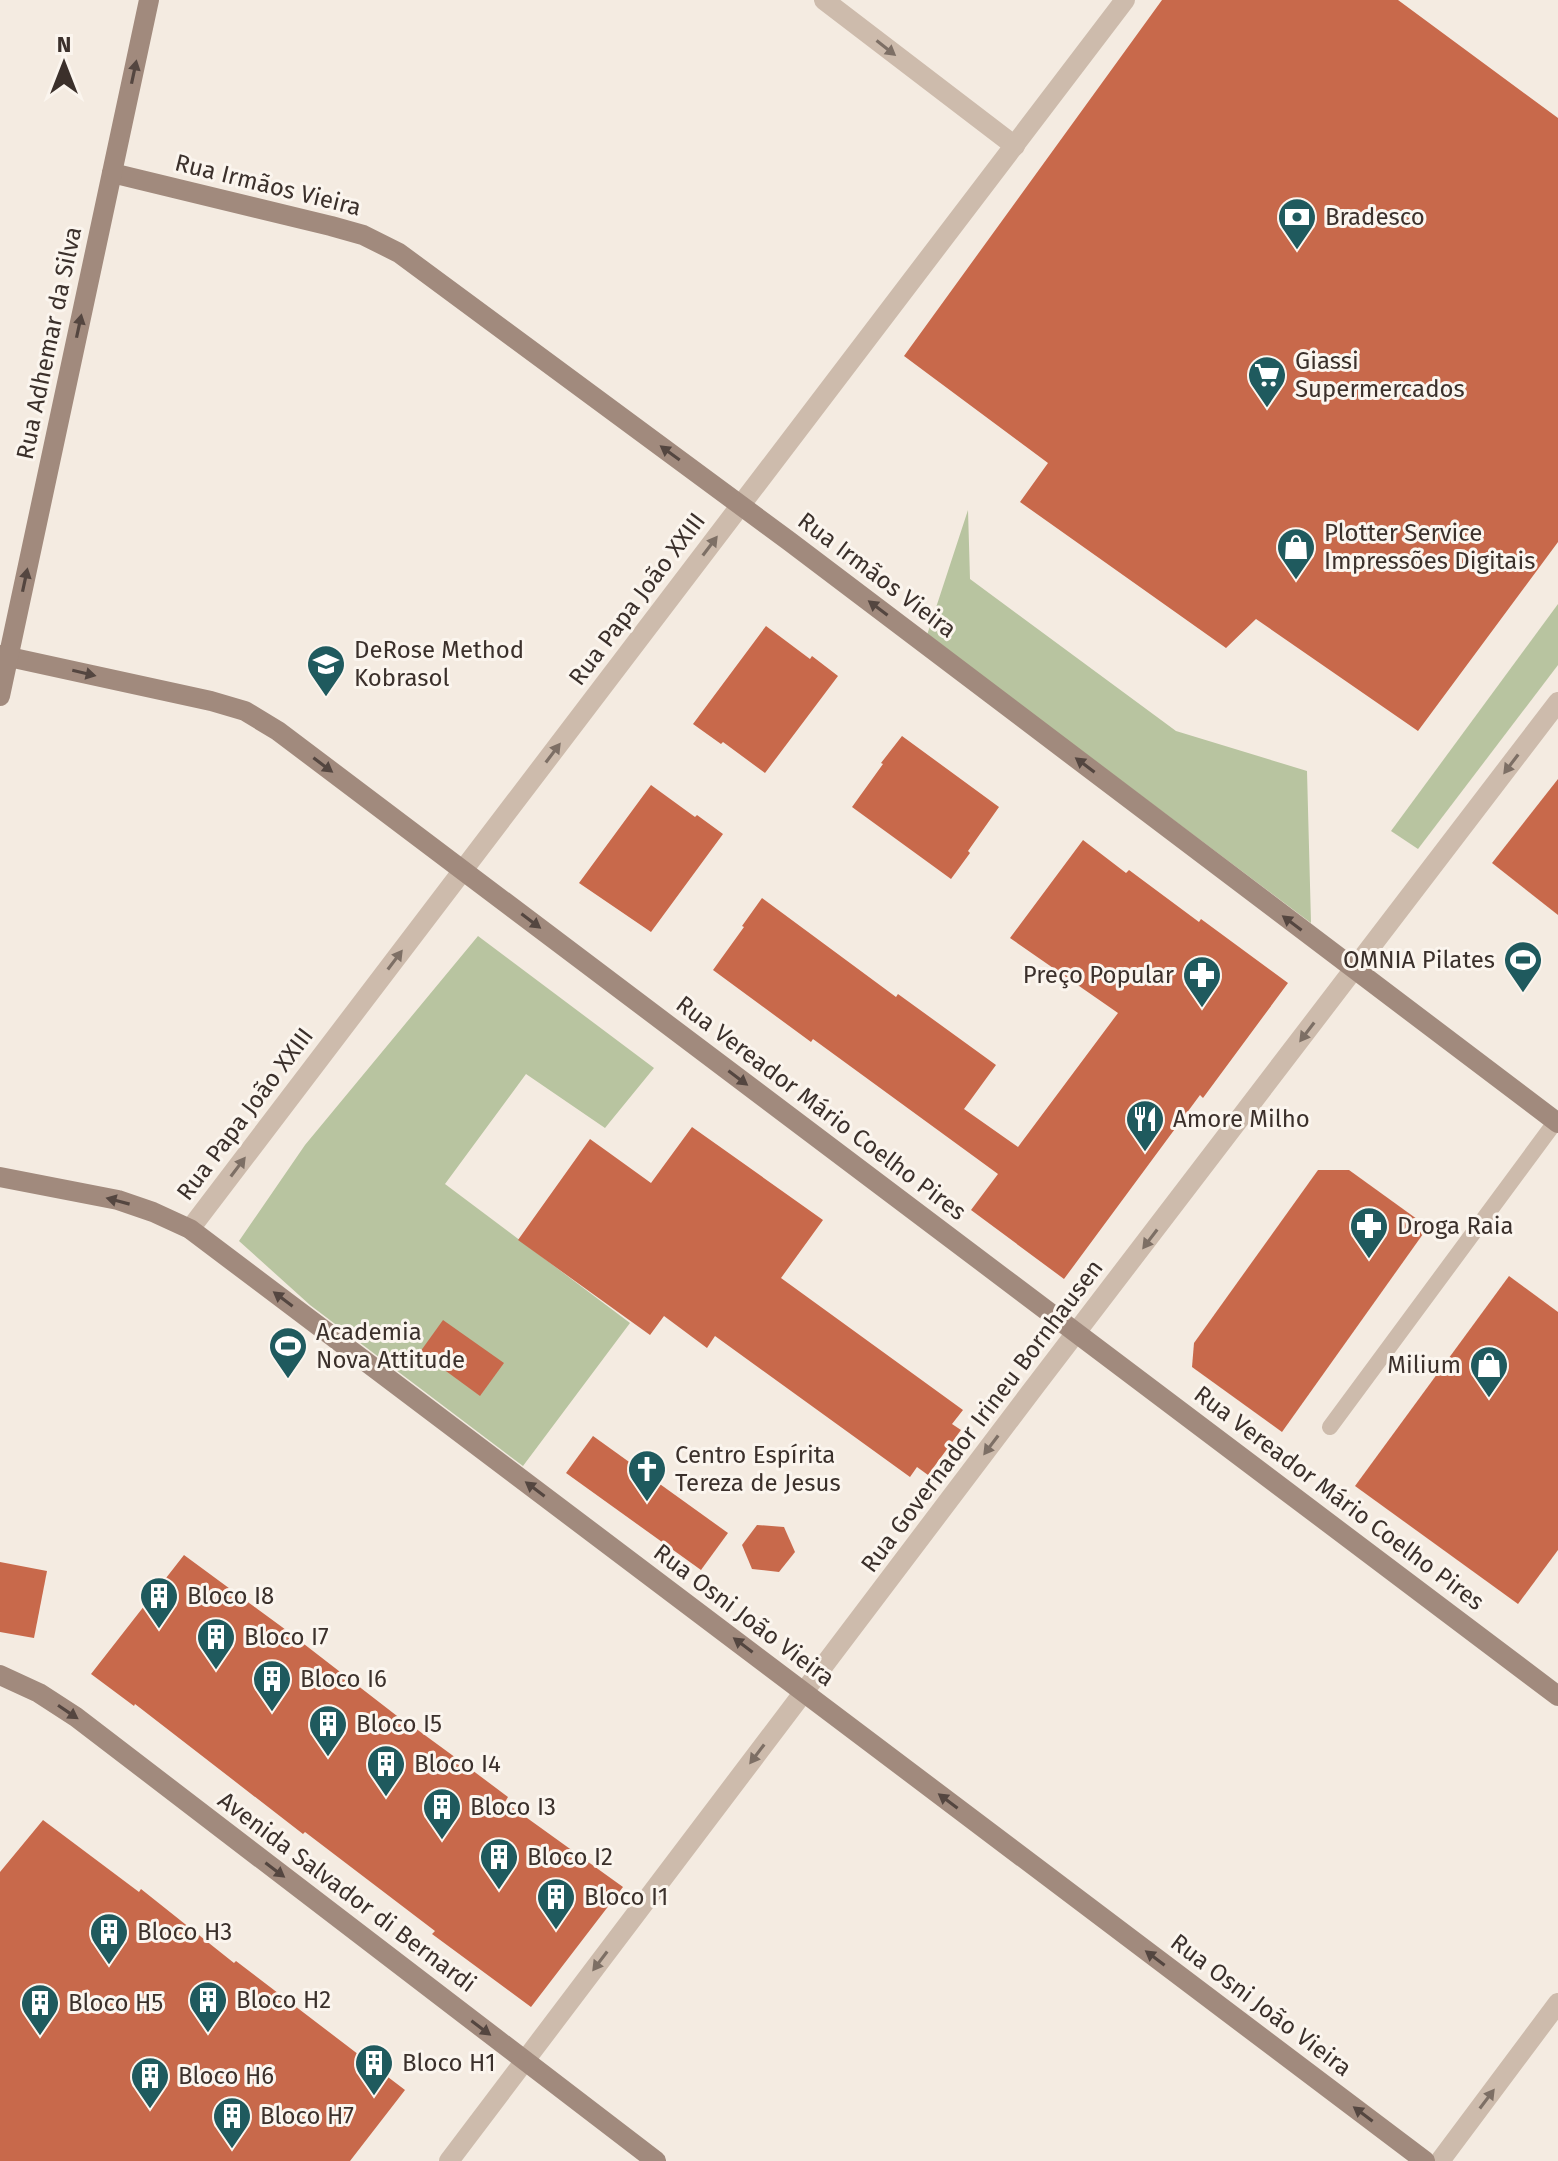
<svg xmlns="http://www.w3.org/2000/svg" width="1558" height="2161" viewBox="0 0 1558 2161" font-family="'Fira Sans',sans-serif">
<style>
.green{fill:#b8c4a0}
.building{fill:#c8694b}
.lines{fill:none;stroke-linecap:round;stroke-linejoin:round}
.lane{stroke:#cdbbac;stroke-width:16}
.street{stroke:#cdbbac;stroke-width:20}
.secondary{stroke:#a18a7d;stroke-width:20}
.oneway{fill:#7d6f65}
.oneway2{fill:#544640}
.labels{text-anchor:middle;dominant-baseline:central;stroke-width:6;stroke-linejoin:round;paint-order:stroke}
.street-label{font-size:24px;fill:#3b302b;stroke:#fbf5ee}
.poi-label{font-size:24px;fill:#3b302b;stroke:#fbf5ee;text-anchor:start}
</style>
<rect width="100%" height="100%" fill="#f4ebe1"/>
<!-- green -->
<g class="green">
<path d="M968 510 970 579 1176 731 1307 771 1311 923 927 635Z"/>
<path d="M1558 604V665L1418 849 1391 831Z"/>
<path d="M478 936 654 1068 605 1128 526 1074 445 1184 630 1323 523 1466 310 1305 239 1241 305 1145Z"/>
</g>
<!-- building -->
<g class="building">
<path d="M1162 0H1398L1558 118V542L1418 731 1256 619 1226 648 1020 502 1048 463 904 356Z"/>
<path d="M766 626 810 659 812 656 838 676 765 773 723 742 721 744 693 724Z"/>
<path d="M902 736 999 807 968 851 970 853 951 879 852 807 883 764 881 763Z"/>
<path d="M1558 779V915L1492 863Z"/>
<path d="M651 785 695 817 697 815 723 834 651 932 579 883Z"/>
<path d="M1083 840 1126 873 1129 870 1199 922 1201 919 1288 983 1203 1098 1200 1095 1064 1279 971 1210 998 1174 813 1039 811 1042 713 970 744 927 742 926 762 898 896 997 898 994 996 1065 964 1109 1018 1147 1118 1013 1010 938Z"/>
<path d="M692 1127 823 1220 781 1278 963 1410 952 1424 961 1430 928 1475 917 1467 910 1477 715 1336 707 1348 664 1316 650 1335 518 1240 590 1139 651 1183Z"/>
<path d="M1318 1170H1349L1428 1227 1282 1432 1192 1367 1194 1343Z"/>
<path d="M1509 1276 1558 1312V1550L1518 1604 1355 1486Z"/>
<path d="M443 1320 504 1363 480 1396 420 1352Z"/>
<path d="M593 1436 728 1533 701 1570 566 1473Z"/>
<path d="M757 1525 784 1527 795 1552 779 1572 752 1569 742 1545Z"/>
<path d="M184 1555 282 1627 410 1726 411 1725 452 1755 508 1797 505 1802 623 1887 531 2007 432 1934 435 1931 305 1832 303 1834 135 1704 134 1706 91 1674Z"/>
<path d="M0 1562 47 1571 34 1638 0 1632Z"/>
<path d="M43 1820 139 1892 141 1889 234 1963 236 1961 405 2090 350 2161H0V1872Z"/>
</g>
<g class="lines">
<!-- lane -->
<path class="lane" d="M1330 1427 1556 1121"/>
<!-- street -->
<g class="street">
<path d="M824 0 1015 146"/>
<path d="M190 1229 1125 0"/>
<path d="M449 2161 1036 1385 1558 702"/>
<path d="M1440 2161 1558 2003"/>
</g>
<!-- secondary -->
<g class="secondary">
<path d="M112 173 331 226 363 235 399 253 789 541 1558 1123"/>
<path d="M0 655 211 701 245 711 278 731 1558 1696"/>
<path d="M0 696 149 0"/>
<path d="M0 1177 118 1200 153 1212 190 1229 1425 2161"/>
<path d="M0 1675 39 1693 76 1717 656 2161"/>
</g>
</g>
<!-- one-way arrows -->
<defs><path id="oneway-solid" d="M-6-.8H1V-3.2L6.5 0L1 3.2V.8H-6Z" transform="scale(2)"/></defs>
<g class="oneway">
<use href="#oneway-solid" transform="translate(886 48) rotate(38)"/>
<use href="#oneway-solid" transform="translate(710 546) rotate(-53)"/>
<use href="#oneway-solid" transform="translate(553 753) rotate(-53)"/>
<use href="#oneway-solid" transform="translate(1511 764) rotate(127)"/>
<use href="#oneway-solid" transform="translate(395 960) rotate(-53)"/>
<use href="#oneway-solid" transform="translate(1307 1032) rotate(127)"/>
<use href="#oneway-solid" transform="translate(238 1167) rotate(-53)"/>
<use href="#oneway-solid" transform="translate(1150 1239) rotate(127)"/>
<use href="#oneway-solid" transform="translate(991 1445) rotate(127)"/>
<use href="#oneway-solid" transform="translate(757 1754) rotate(127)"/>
<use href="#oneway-solid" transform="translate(600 1961) rotate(127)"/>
<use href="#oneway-solid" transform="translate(1487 2099) rotate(-53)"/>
</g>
<g class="oneway2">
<use href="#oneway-solid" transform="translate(134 72) rotate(-78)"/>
<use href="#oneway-solid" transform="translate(79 326) rotate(-78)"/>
<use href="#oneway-solid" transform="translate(670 453) rotate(-144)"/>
<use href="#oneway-solid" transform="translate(25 580) rotate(-78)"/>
<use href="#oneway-solid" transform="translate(878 608) rotate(-143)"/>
<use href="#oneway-solid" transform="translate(84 673) rotate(13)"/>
<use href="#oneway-solid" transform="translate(323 765) rotate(37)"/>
<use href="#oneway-solid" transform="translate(1085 765) rotate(-143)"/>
<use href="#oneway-solid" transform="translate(531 921) rotate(37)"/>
<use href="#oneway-solid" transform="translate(1292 923) rotate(-143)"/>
<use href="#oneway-solid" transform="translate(738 1078) rotate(37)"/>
<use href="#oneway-solid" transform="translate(118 1201) rotate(-165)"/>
<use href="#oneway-solid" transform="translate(283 1299) rotate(-143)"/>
<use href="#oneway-solid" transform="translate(535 1489) rotate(-143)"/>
<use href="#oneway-solid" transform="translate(743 1645) rotate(-143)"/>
<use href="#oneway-solid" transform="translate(68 1712) rotate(34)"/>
<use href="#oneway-solid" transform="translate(948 1801) rotate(-143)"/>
<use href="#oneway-solid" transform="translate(275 1870) rotate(37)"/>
<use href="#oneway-solid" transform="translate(1155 1958) rotate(-143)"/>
<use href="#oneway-solid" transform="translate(481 2028) rotate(37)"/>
<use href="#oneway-solid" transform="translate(1363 2114) rotate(-143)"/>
</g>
<!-- icons -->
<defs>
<g id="bank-pin" transform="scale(2)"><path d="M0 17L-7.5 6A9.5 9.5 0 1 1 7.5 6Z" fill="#1f5a5e" stroke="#fbf5ee"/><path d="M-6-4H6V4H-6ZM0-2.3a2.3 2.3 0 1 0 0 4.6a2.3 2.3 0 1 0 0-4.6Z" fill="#fff"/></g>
<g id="supermarket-pin" transform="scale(2)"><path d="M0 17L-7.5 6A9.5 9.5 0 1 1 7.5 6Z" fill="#1f5a5e" stroke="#fbf5ee"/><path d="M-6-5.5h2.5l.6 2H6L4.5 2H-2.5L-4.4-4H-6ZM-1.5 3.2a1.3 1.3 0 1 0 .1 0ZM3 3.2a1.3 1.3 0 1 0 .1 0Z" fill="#fff"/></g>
<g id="shop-pin" transform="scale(2)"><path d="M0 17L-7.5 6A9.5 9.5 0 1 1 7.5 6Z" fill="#1f5a5e" stroke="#fbf5ee"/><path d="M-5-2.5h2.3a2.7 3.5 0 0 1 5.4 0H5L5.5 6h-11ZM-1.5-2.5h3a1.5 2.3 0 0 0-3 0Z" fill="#fff"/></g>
<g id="university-pin" transform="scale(2)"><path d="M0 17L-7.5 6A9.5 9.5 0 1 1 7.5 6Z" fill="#1f5a5e" stroke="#fbf5ee"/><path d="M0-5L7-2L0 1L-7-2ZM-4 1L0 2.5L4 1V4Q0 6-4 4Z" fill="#fff"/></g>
<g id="stadium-pin" transform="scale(2)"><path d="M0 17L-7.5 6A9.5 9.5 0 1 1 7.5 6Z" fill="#1f5a5e" stroke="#fbf5ee"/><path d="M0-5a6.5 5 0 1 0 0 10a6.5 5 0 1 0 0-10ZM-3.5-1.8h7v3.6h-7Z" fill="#fff"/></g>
<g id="pharmacy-pin" transform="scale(2)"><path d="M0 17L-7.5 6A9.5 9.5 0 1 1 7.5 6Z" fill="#1f5a5e" stroke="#fbf5ee"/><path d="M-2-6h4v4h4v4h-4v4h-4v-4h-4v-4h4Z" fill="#fff"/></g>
<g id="restaurant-pin" transform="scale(2)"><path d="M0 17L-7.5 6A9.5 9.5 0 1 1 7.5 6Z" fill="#1f5a5e" stroke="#fbf5ee"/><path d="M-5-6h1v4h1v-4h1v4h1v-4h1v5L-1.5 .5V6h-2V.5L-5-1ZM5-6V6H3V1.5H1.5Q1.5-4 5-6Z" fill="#fff"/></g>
<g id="church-pin" transform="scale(2)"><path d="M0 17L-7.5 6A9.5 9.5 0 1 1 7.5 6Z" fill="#1f5a5e" stroke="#fbf5ee"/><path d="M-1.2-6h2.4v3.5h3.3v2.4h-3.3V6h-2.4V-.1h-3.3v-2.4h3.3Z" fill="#fff"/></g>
<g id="building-pin" transform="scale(2)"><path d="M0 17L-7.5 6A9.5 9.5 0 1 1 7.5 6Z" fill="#1f5a5e" stroke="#fbf5ee"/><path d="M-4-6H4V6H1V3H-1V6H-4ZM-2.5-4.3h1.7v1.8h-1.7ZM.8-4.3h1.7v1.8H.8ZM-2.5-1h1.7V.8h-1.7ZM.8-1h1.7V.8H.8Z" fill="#fff"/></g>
</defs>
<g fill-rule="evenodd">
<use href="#bank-pin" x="1297" y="217"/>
<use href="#supermarket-pin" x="1267" y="375"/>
<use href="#shop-pin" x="1296" y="547"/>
<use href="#university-pin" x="326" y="664"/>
<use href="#stadium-pin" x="1523" y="960"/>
<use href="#pharmacy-pin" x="1202" y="975"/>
<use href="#restaurant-pin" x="1145" y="1119"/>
<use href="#pharmacy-pin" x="1369" y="1226"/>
<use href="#stadium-pin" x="288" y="1346"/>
<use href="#shop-pin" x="1489" y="1365"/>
<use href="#church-pin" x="647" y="1469"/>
<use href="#building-pin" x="159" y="1596"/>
<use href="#building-pin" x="216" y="1637"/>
<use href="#building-pin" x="272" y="1679"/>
<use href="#building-pin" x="328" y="1724"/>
<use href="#building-pin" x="386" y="1764"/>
<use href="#building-pin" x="442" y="1807"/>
<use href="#building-pin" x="499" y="1857"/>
<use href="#building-pin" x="556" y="1897"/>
<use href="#building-pin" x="109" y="1932"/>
<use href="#building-pin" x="208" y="2000"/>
<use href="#building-pin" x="40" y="2003"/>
<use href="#building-pin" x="374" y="2063"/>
<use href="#building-pin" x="150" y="2076"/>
<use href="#building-pin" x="232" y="2116"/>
</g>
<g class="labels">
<!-- street labels -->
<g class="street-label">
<text transform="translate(268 185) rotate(14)">Rua Irmãos Vieira</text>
<text transform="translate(49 343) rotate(-78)">Rua Adhemar da Silva</text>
<text transform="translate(877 575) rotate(37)">Rua Irmãos Vieira</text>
<text transform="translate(637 599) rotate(-53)">Rua Papa João XXIII</text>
<text transform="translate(821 1108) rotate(37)">Rua Vereador Mário Coelho Pires</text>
<text transform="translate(245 1114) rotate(-53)">Rua Papa João XXIII</text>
<text transform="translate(982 1416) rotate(-53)">Rua Governador Irineu Bornhausen</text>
<text transform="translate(1339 1498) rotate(37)">Rua Vereador Mário Coelho Pires</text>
<text transform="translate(744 1615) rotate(37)">Rua Osni João Vieira</text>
<text transform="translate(347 1892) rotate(37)">Avenida Salvador di Bernardi</text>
<text transform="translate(1261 2005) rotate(37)">Rua Osni João Vieira</text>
</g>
<!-- poi labels -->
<g class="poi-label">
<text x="1325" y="217">Bradesco</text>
<text x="1295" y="361">Giassi<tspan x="1295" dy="28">Supermercados</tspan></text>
<text x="1324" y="533">Plotter Service<tspan x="1324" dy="28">Impressões Digitais</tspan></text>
<text x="354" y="650">DeRose Method<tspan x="354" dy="28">Kobrasol</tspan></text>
<text x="1495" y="960" text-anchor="end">OMNIA Pilates</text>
<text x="1174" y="975" text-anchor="end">Preço Popular</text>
<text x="1173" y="1119">Amore Milho</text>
<text x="1397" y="1226">Droga Raia</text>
<text x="316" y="1332">Academia<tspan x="316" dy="28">Nova Attitude</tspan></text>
<text x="1461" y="1365" text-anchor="end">Milium</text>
<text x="675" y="1455">Centro Espírita<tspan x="675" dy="28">Tereza de Jesus</tspan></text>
<text x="187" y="1596">Bloco I8</text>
<text x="244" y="1637">Bloco I7</text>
<text x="300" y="1679">Bloco I6</text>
<text x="356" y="1724">Bloco I5</text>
<text x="414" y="1764">Bloco I4</text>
<text x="470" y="1807">Bloco I3</text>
<text x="527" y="1857">Bloco I2</text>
<text x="584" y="1897">Bloco I1</text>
<text x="137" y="1932">Bloco H3</text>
<text x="236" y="2000">Bloco H2</text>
<text x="68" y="2003">Bloco H5</text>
<text x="402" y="2063">Bloco H1</text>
<text x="178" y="2076">Bloco H6</text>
<text x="260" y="2116">Bloco H7</text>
</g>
</g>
<!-- north arrow -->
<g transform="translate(64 64)" stroke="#fbf5ee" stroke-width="6" paint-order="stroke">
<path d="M0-6L14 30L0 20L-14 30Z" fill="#3b302b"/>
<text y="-12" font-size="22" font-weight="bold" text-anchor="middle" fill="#3b302b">N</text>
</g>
</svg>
